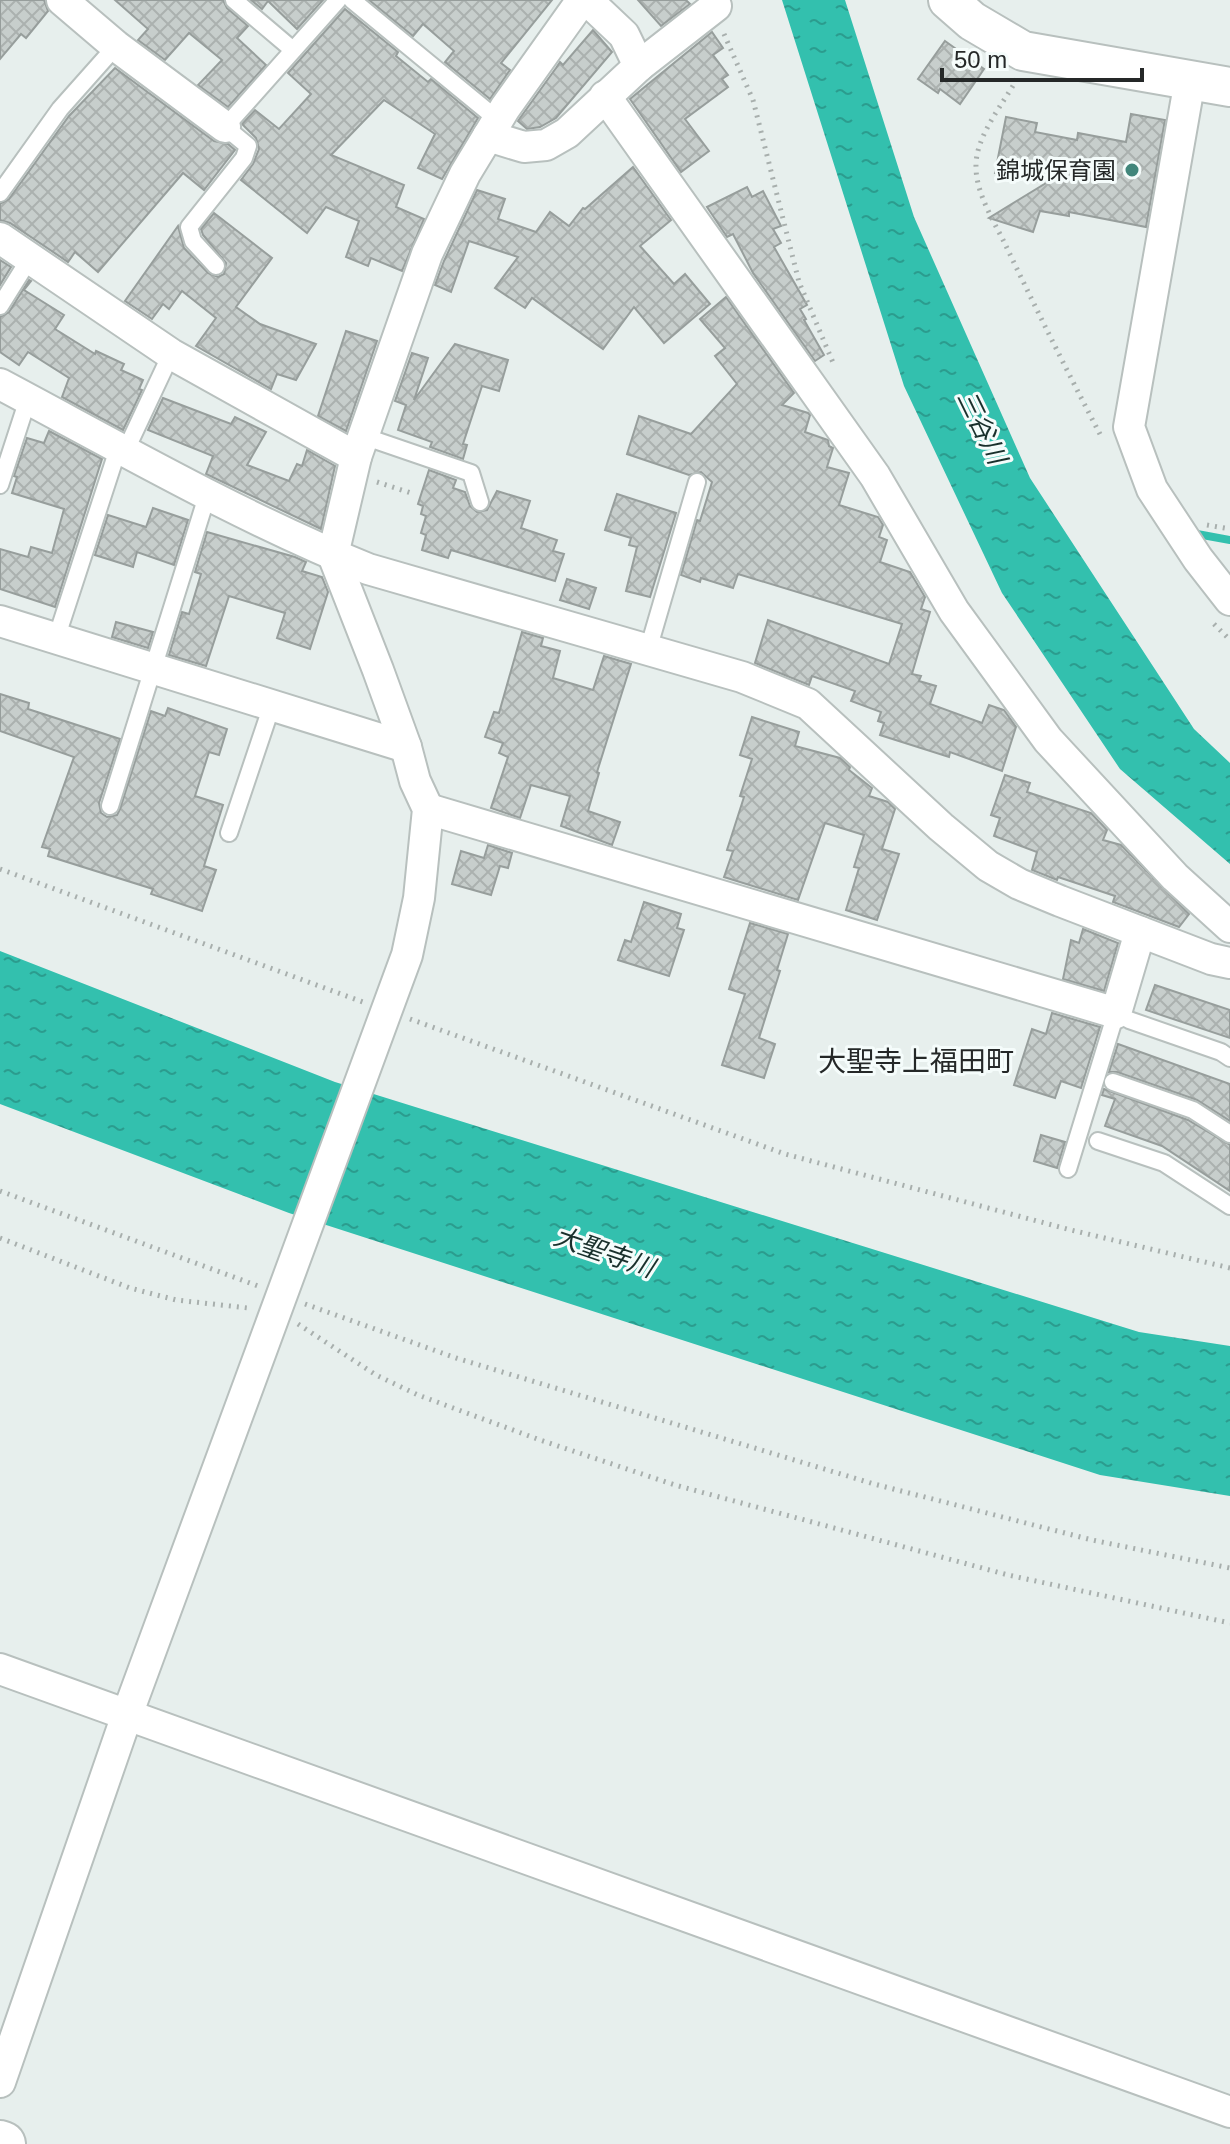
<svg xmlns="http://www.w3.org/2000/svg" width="1230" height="2144" viewBox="0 0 1230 2144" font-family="Helvetica,'Noto Sans JP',sans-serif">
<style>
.water{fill:url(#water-ripples)}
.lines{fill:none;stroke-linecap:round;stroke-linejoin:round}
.stream{stroke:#33c0ae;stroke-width:8}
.building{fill:url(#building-cross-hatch);stroke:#979e9c;stroke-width:2}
.service-casing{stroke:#b8c0be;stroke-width:20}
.minor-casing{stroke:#b8c0be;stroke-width:34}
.tertiary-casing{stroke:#b8c0be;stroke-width:42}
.secondary-casing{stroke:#b8c0be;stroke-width:48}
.path{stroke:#a8afad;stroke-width:5;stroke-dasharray:2 6;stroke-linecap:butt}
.service{stroke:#fff;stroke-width:16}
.minor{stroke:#fff;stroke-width:30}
.tertiary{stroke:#fff;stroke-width:38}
.secondary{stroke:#fff;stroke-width:44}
.poi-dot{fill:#41867b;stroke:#f5fcfb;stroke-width:3}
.labels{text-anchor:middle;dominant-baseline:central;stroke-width:6;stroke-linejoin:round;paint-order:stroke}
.poi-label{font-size:24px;fill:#252828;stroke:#f5fcfb;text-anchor:end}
.water-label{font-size:26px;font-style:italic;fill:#19302c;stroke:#f5fcfb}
.quarter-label{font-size:28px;fill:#252828;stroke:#f5fcfb}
</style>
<defs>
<pattern id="water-ripples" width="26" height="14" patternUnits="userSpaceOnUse" patternTransform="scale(2)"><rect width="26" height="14" fill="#33c0ae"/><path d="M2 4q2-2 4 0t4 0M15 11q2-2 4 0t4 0" fill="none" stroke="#2b9c8e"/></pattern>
<pattern id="building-cross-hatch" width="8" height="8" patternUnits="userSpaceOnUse" patternTransform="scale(2)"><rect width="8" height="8" fill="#c7cecc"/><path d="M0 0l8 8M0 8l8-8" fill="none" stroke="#abb1af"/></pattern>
</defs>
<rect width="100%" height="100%" fill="#e7efed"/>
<!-- water -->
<g class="water">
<path d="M782 0H845L914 217 1030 478 1194 729 1230 763V864L1120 769 1002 593 904 386Z"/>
<path d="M0 951 335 1082 1139 1332 1230 1346V1496L1100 1475 289 1213 0 1104Z"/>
</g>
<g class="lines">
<!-- stream -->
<path class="stream" d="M1197 534 1230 540"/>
</g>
<!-- building -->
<g class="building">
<path d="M0 0H44L48 11 26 38 21 34 0 59Z"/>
<path d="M115 0H223L227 8 248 26 237 38 266 65 228 107 198 85 222 60 189 33 165 60 138 40 148 29Z"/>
<path d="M251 0H323L297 29 268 1 262 9Z"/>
<path d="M369 0H552L501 63 510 70 490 99 445 62 454 51 423 24 413 36Z"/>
<path d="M638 0H686L690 4 661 26Z"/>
<path d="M345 9 398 52 396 56 428 82 431 79 478 118 442 179 418 168 435 134 384 100 331 155 404 185 396 207 424 219 402 271 371 258 368 266 346 257 359 221 326 207 307 233 241 180 253 164 259 149 256 138 242 124 255 110 279 129 311 94 288 73Z"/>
<path d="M593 30 612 52 556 118 540 127 527 129 518 121 520 118 556 68 560 62 563 65Z"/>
<path d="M712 32 723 48 713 55 728 75 722 79 728 87 685 119 709 151 681 172 630 99Z"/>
<path d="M945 41 984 69 960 104 940 89 938 93 918 79Z"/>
<path d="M115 68 214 141 228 144 235 150 204 190 183 173 98 272 75 252 68 262 10 223 0 220V204L9 199 69 116Z"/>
<path d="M1131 114 1165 120 1146 227 1069 212V216L1040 211 1033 232 989 218 1046 183 995 173 1006 117 1037 123 1035 132 1077 140 1078 133 1126 142Z"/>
<path d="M633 167 671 220 640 246 674 284 685 274 710 304 664 343 634 307 603 349 532 298 525 308 495 288 518 257 469 241 451 292 435 285 444 261 477 190 505 199 498 219 536 232 550 212 569 226 583 208 585 209Z"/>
<path d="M747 187 752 197 763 191 781 226 773 229 781 243 774 247 807 305 800 309 806 319 804 320 824 355 815 361 753 273 733 234 727 237 707 207Z"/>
<path d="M214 213 272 258 236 307 260 324 316 344 296 380 277 374 271 389 196 346 216 318 182 291 169 309 163 304 152 319 125 301 178 226 184 248 208 273 218 277 224 274 226 263 203 235 201 229Z"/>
<path d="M0 260 11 267 0 285Z"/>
<path d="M29 280 31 281 24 290 64 315 55 329 95 354 96 351 124 364 121 370 143 380 139 389 142 390 123 430 62 397 69 378 28 352 19 365 0 352V317L9 312Z"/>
<path d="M726 297 794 393 782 405 808 413 810 415 805 432 828 440 829 446 833 448 827 467 849 473 839 505 878 517 883 525 879 537 887 540 880 562 910 572 925 597 921 609 930 612 912 674 921 676 919 681 936 686 930 704 982 723 989 705 1004 710 1016 727 1002 771 950 752 949 757 880 735 884 723 878 721 881 712 851 701 855 691 812 676 809 685 755 663 768 620 889 664 902 624 738 574 733 588 701 578 700 582 681 575 697 520 700 521 712 482 701 472 689 475 627 454 639 416 691 434 737 384 715 356 725 348 700 319Z"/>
<path d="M346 331 377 341 346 431 318 416Z"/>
<path d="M455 344 508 360 499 391 482 386 463 444 467 445 463 459 430 447 432 442 398 430 406 405 395 401 412 353 428 358 414 400Z"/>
<path d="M163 398 231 424 235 417 266 432 247 465 289 481 297 464 302 466 307 450 335 466 321 529 206 474 213 456 148 430Z"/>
<path d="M49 431 102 459 55 607 0 589V549L28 557 31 547 52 553 64 509 12 493 17 477 14 476 27 438 44 443Z"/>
<path d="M429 470 456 480 453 488 465 492 470 506 477 512 487 510 497 491 530 501 521 528 557 540 553 551 564 554 555 581 451 550 448 558 422 550 426 535 421 533 426 516 421 514 423 506 418 504Z"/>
<path d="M617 494 676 513 650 597 626 591 637 547 629 545 631 538 605 530Z"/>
<path d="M153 508 188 520 174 565 137 552 133 567 95 555 108 515 146 527Z"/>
<path d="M207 532 295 557 306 562 302 571 322 577 328 592 310 649 277 638 285 613 229 596 206 666 169 655 182 612 189 614 201 574 195 572Z"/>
<path d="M567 579 596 588 589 609 560 600Z"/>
<path d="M116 622 153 632 148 648 112 637Z"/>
<path d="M522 632 543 638 541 646 560 651 553 678 593 690 604 656 631 664 597 772 599 773 588 811 620 822 612 845 561 826 570 796 531 785 520 818 491 808 508 757 499 753 503 743 485 737 494 712 499 713Z"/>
<path d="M0 694 29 703 28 709 120 739 99 803 101 813 107 817 117 815 120 809 151 711 165 716 168 708 227 729 219 755 209 752 195 796 223 805 204 866 216 870 202 911 151 894 153 889 48 856 50 849 42 847 74 757 0 731Z"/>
<path d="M752 717 799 732 795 746 840 758 850 767 849 770 872 788 869 796 888 802 895 809 882 849 899 854 877 920 846 910 859 868 854 867 864 835 825 823 798 900 724 877 733 851 727 850 744 797 740 796 752 759 740 755Z"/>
<path d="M1005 775 1030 783 1027 792 1091 813 1107 830 1103 840 1121 845 1189 914 1179 927 1113 902 1115 896 1058 877 1057 880 1032 870 1037 852 994 836 1000 818 991 815Z"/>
<path d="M488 845 512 853 508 868 500 866 491 895 452 884 461 851 484 858Z"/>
<path d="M644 902 681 914 677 928 684 930 669 976 618 960 625 940 631 942Z"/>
<path d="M750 923 788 934 777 970 780 971 759 1038 775 1044 764 1078 722 1065 745 994 729 989Z"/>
<path d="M1083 929 1118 943 1104 991 1063 979 1071 940 1079 943Z"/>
<path d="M1155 985 1230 1010V1038L1146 1010Z"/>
<path d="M1052 1013 1100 1027 1081 1088 1061 1081 1055 1098 1014 1085 1032 1029 1046 1034Z"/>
<path d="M1118 1044 1230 1084V1121L1197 1100 1117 1072H1109Z"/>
<path d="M1104 1089 1188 1120 1230 1145V1191L1162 1146 1105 1126 1115 1099 1102 1095Z"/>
<path d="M1041 1135 1065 1142 1057 1168 1034 1161Z"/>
</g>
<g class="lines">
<!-- service casing -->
<g class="service-casing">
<g id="service">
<path d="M234 0 293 50"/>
<path d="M352 0 498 120"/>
<path d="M0 193 60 109 116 46"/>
<path d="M216 266 193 241 189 227 244 158 248 146 225 127 338 0"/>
<path d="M0 306 30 258"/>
<path d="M363 436 471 473 480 502"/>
<path d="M125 452 171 354"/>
<path d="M0 485 28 399"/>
<path d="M56 639 118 449"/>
<path d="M648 650 697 482"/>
<path d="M110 806 207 496"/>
<path d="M229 833 272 705"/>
<path d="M1129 1020 1221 1052 1230 1058"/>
<path d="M1113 1082 1193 1110 1230 1134"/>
<path d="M1098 1141 1164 1163 1230 1206"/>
<path d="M1068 1169 1116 1013"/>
</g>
</g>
<!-- minor casing -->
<g class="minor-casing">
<g id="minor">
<path d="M62 0 116 46 225 127"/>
<path d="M587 0 624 35 639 66"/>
<path d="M1190 80 1129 427 1152 489 1198 559 1230 600"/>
<path d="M605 96 875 476 954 611 1048 740 1175 877 1230 927"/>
<path d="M488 136 524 147 546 145 567 133 639 66 716 6"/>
<path d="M0 238 171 354 356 457"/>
<path d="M0 384C122 449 240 517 368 569L742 677 808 704 941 827 988 866 1019 884 1060 901 1211 959 1230 963"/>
<path d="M0 621 406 747"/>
<path d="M428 809 1116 1013 1140 932"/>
<path d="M0 1669 1230 2112"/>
<path d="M0 2082 127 1715 407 955 419 898 428 809 415 781 406 747 378 670 333 555 356 457 427 254 465 174 505 108 582 0"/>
</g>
</g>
<!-- tertiary casing -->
<g class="tertiary-casing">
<path id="tertiary" d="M948 0 972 21 1023 51 1230 87"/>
</g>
<!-- secondary casing -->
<g class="secondary-casing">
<path id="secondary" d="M0 2143 3 2144"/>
</g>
<!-- path -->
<g class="path">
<path d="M724 34 753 100 799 282 834 365"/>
<path d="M1017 79C1003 104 975 137 976 167 976 194 995 223 1006 246 1037 311 1069 375 1102 438"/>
<path d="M377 482 414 494"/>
<path d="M1207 525 1230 529"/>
<path d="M1214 624 1230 640"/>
<path d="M0 869 363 1002"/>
<path d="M410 1019 785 1154 1071 1230 1230 1268"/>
<path d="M0 1191 258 1286"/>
<path d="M0 1238 130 1288 176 1300 248 1308"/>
<path d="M305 1304 456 1358 874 1484 1092 1540 1230 1568"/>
<path d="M298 1324 376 1375 418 1395 540 1440 675 1485 1008 1575 1230 1623"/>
</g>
<!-- service -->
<use href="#service" class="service"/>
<!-- minor -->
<use href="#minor" class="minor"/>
<!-- tertiary -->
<use href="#tertiary" class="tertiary"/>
<!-- secondary -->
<use href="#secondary" class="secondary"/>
</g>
<!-- markers -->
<circle class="poi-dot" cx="1132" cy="170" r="8"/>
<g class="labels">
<!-- poi labels -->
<g class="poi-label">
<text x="1116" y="170">錦城保育園</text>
</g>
<!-- water labels -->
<g class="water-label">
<text transform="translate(982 427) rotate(64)">三谷川</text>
<text transform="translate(604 1252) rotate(19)">大聖寺川</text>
</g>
<!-- quarter labels -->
<g class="quarter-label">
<text x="916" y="1061">大聖寺上福田町</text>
</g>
</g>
<!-- scale -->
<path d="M942 68v12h200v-12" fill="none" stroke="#252828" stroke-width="4"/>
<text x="954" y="68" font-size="24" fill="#252828" stroke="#f5fcfb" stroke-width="6" paint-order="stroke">50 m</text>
</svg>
